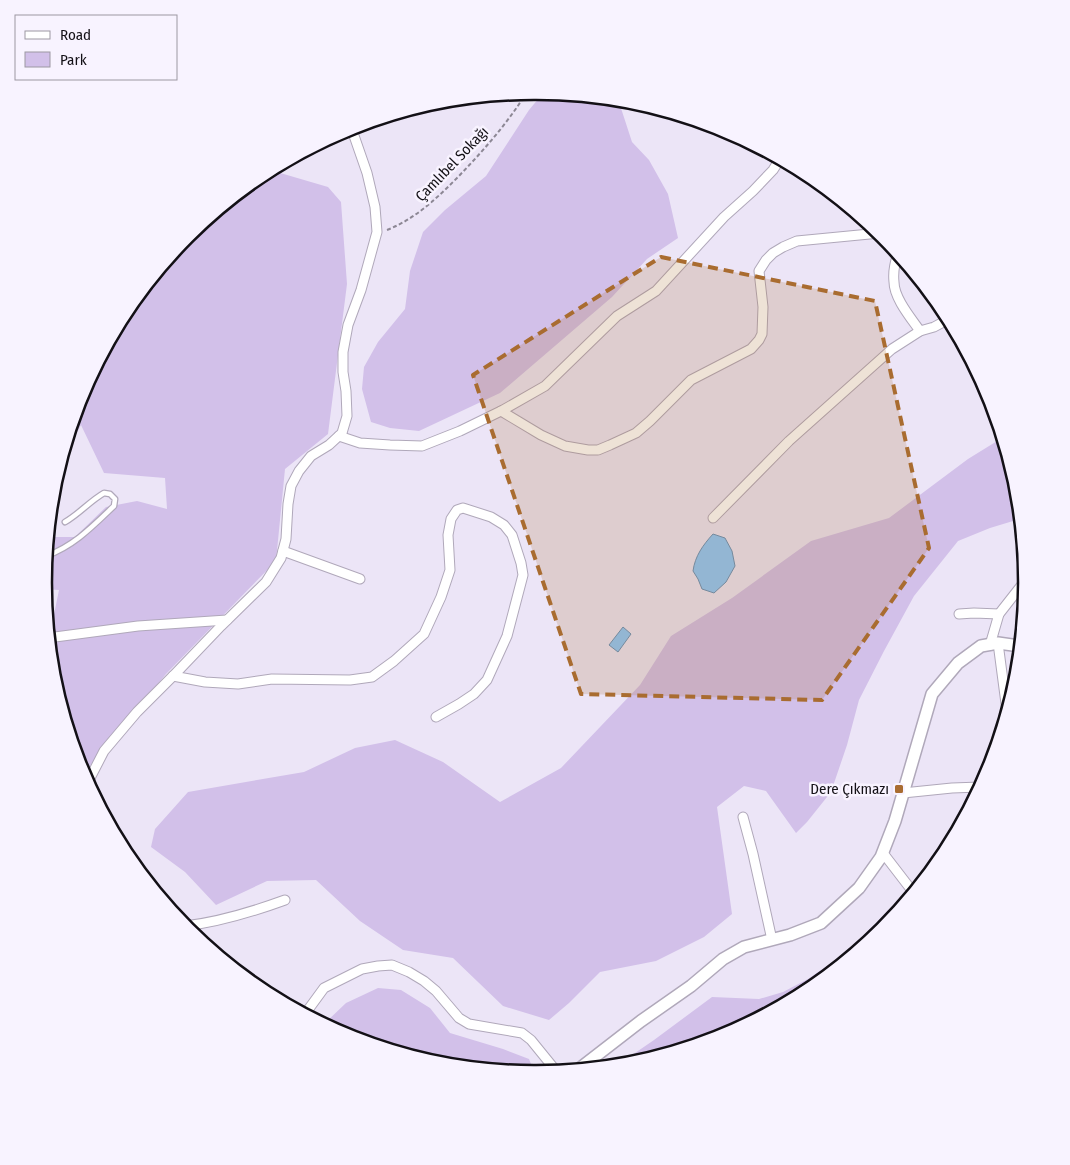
<svg xmlns="http://www.w3.org/2000/svg" width="1070" height="1165" viewBox="0 0 1070 1165" font-family="'Fira Sans Condensed',sans-serif">
<style>
.green{fill:#d2c0e9}
.water{fill:#8ec8fc;stroke:#6991b7}
.lines{fill:none;stroke-linecap:round;stroke-linejoin:round}
.service-casing{stroke:#b0a8ba;stroke-width:7}
.minor-casing{stroke:#b0a8ba;stroke-width:11}
.tertiary-casing{stroke:#b0a8ba;stroke-width:14}
.path{stroke:#8c8794;stroke-width:2;stroke-dasharray:4 2.5;stroke-linecap:butt}
.service{stroke:#fff;stroke-width:4.5}
.minor{stroke:#fff;stroke-width:9}
.tertiary{stroke:#fff;stroke-width:11}
.marked{fill:#a96c30;fill-opacity:0.2;stroke:#a96c30;stroke-width:4;stroke-dasharray:10 6;stroke-linejoin:round}
.poi-dot{fill:#a96c30;stroke:#f8f3ff;stroke-width:2}
.labels{text-anchor:middle;dominant-baseline:central;stroke-width:5;stroke-linejoin:round;paint-order:stroke}
.street-label{font-size:15px;fill:#131016;stroke:#f8f3ff}
.poi-label{font-size:15px;fill:#131016;stroke:#f8f3ff;text-anchor:end}
.rim{fill:none;stroke:#131016;stroke-width:2.5}
</style>
<rect width="100%" height="100%" fill="#ece5f7"/>
<!-- green -->
<g class="green">
<path d="M544 92 618 99 632 142 649 160 668 194 678 238 647 259 612 297 500 393 419 431 390 428 371 422 362 389 364 367 378 342 405 309 410 271 423 232 445 210 486 176 529 110Z"/>
<path d="M270 170 328 187 341 202 347 284 328 434 285 469 276 561 166 674 83 774 53 678 49 639 59 590 44 589V582L48 537H75L106 507 137 501 167 509 165 478 104 473 81 425 60 464 81 394 127 309 188 235 262 174Z"/>
<path d="M1002 438 1017 487 1020 519 990 528 958 541 914 596 884 651 859 700 847 745 831 792 807 822 796 833 766 791 744 786 717 807 732 914 704 937 656 961 600 972 569 1003 549 1020 503 1006 453 958 403 950 360 921 316 880 267 881 216 905 185 872 151 847 155 829 188 792 304 772 355 748 395 740 443 762 500 802 561 768 640 685 671 636 732 598 811 541 889 518 968 459Z"/>
<path d="M852 949H859L808 991 723 1036 631 1064 616 1066 654 1040 712 997 759 999 783 992 808 979Z"/>
<path d="M378 988 401 990 430 1008 450 1033 503 1049 529 1059 535 1074 439 1064 347 1036 324 1024 346 1003Z"/>
</g>
<!-- water -->
<g class="water">
<path d="M713 534 725 538 732 551 735 566 726 582 714 593 702 589 698 579 693 571C695 556 703 545 713 534Z"/>
<path d="M623 627 631 634 618 652 609 645Z"/>
</g>
<g class="lines">
<!-- service casing -->
<g class="service-casing">
<path id="service" d="M46 556C74 546 93 526 114 506L115 499 110 494 104 493C90 501 79 514 65 522"/>
</g>
<!-- minor casing -->
<g class="minor-casing">
<g id="minor">
<path d="M898 254C895 262 893 273 894 282 894 298 911 318 920 331"/>
<path d="M501 411 541 435 565 446 588 450H598L610 445 636 433 650 421 691 380 751 349 759 340 762 334 763 307 759 271 766 260 773 253 783 247 797 241 880 233"/>
<path d="M339 436 360 443 390 445 422 446 460 431 503 410 545 386 617 316 656 291 724 217 753 191 773 170 780 159"/>
<path d="M713 518 789 441 892 349 920 331 934 327 949 319"/>
<path d="M283 551 360 579"/>
<path d="M959 614 974 613 999 614"/>
<path d="M49 636 55 637 138 626 227 620"/>
<path d="M998 643 1007 711"/>
<path d="M990 645 999 614 1021 586 1025 578"/>
<path d="M173 676 205 682 238 684 272 679 350 680 372 677 394 661 424 634 441 597 450 570 448 535 451 519 457 510 463 508 491 517 504 525 512 535 521 563 523 575 507 636 487 680 474 694 459 704 436 717"/>
<path d="M88 782 104 751 137 712 176 673 221 626 266 582 281 558 286 539 288 504 291 486 299 471 311 456 329 445 342 433 347 416 346 391 343 372V352L348 325 361 290 377 232 375 207 367 173 351 127"/>
<path d="M903 793 952 788 980 787"/>
<path d="M743 817 753 854 772 940"/>
<path d="M883 853 913 892"/>
<path d="M185 926C219 922 252 912 285 900"/>
<path d="M305 1014 324 988 362 969 378 966 392 965 409 972 424 981 436 991 459 1018 469 1024 522 1033 531 1040 557 1072"/>
</g>
</g>
<!-- tertiary casing -->
<g class="tertiary-casing">
<path id="tertiary" d="M579 1069 641 1021 691 986 723 959 744 947 790 935 821 923 859 888 881 857 895 821 932 694 958 663 981 646 998 643 1020 646"/>
</g>
<!-- path -->
<path class="path" d="M387 230C415 219 436 199 457 178 483 151 507 124 527 92"/>
<!-- service -->
<use href="#service" class="service"/>
<!-- minor -->
<use href="#minor" class="minor"/>
<!-- tertiary -->
<use href="#tertiary" class="tertiary"/>
</g>
<!-- marked area -->
<path class="marked" d="M661 257 875 301 929 548 822 700 581 694 473 375Z"/>
<!-- markers -->
<rect class="poi-dot" x="894" y="784" width="10" height="10" rx="2.5"/>
<g class="labels">
<!-- street labels -->
<g class="street-label">
<text transform="translate(452 164) rotate(-46)">Çamlıbel Sokağı</text>
</g>
<!-- poi labels -->
<g class="poi-label">
<text x="889" y="789">Dere Çıkmazı</text>
</g>
</g>
<!-- crop -->
<path d="M0 0H1070V1165H0ZM534 100H536A482 482 0 0 1 1018 582V583A482 482 0 0 1 536 1065H534A482 482 0 0 1 52 583V582A482 482 0 0 1 534 100Z" fill="#f8f3ff" fill-rule="evenodd"/>
<path class="rim" d="M534 100H536A482 482 0 0 1 1018 582V583A482 482 0 0 1 536 1065H534A482 482 0 0 1 52 583V582A482 482 0 0 1 534 100Z"/>
<!-- legend -->
<rect x="15" y="15" width="162" height="65" fill="#f8f3ff" stroke="#9c98a2"/>
<rect x="25" y="31" width="25" height="8" fill="#ffffff" stroke="#9c98a2"/>
<text x="60" y="40" font-size="15" fill="#131016">Road</text>
<rect x="25" y="52" width="25" height="15" fill="#d2c0e9" stroke="#9c98a2"/>
<text x="60" y="65" font-size="15" fill="#131016">Park</text>
</svg>
